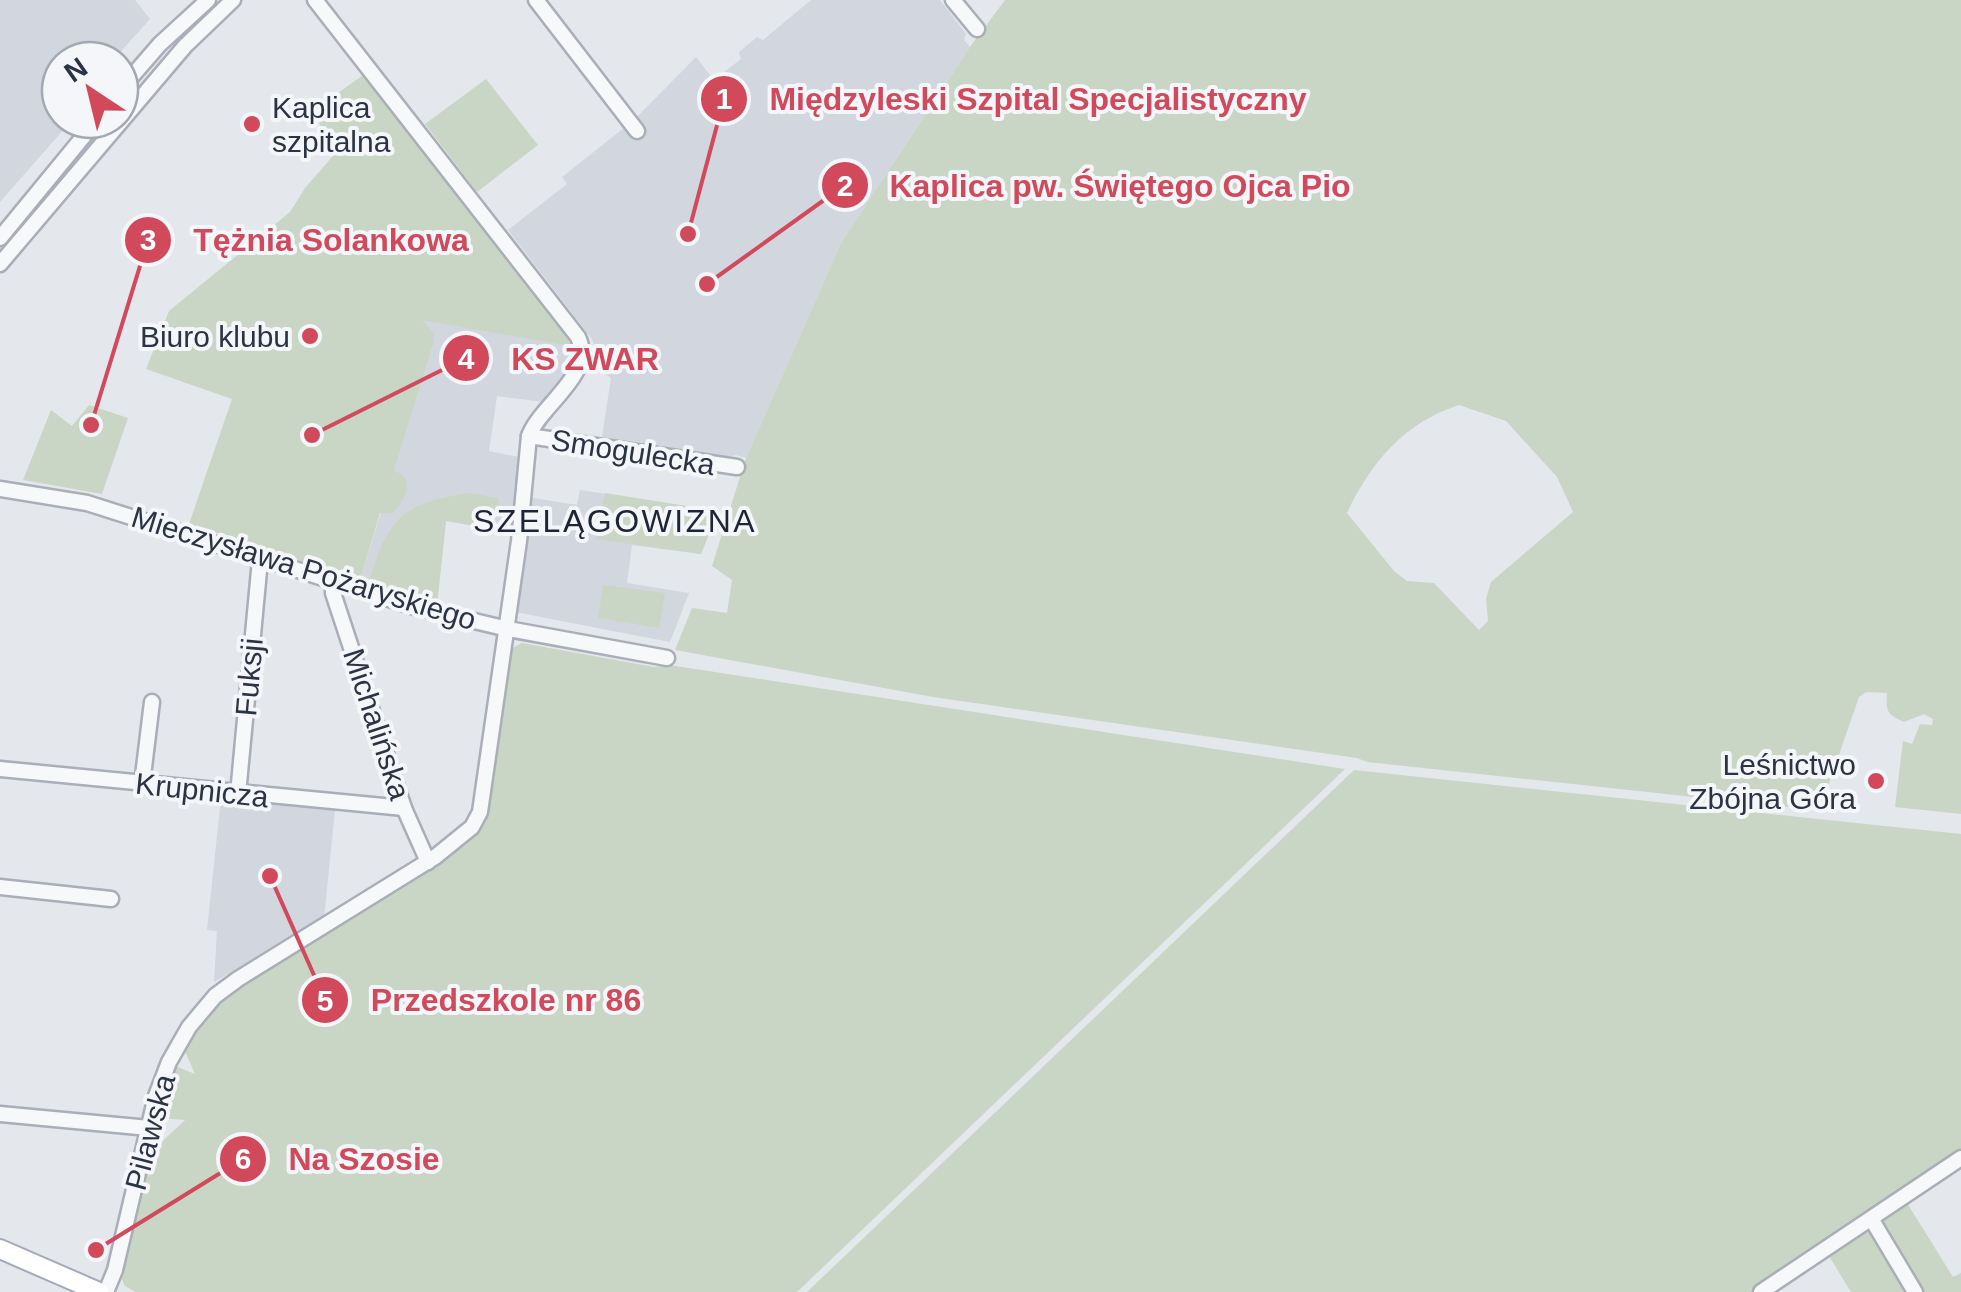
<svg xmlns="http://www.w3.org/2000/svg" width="1961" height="1292" viewBox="0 0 1961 1292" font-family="Helvetica,sans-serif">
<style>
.built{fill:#d2d6de}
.green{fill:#c9d6c5;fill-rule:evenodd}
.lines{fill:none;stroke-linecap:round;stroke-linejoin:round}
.minor-casing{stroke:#a9aeb7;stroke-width:19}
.major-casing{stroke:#a3abb8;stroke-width:22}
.minor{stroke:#f7f8fa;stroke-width:14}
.major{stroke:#fff;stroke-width:18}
.poi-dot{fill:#d1495b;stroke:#f4f6f9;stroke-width:4}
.labels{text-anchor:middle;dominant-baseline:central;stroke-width:8;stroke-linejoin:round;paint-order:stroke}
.poi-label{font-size:30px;fill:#2b3445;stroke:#f4f6f9;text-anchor:end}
.street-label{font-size:30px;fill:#2b3445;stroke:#f4f6f9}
.neighbourhood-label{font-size:32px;letter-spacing:2.5px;fill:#1d2536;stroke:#f4f6f9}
.leader{fill:none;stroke:#d1495b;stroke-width:4}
.callout-dot{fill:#d1495b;stroke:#f4f6f9;stroke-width:4}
.mark-label{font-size:30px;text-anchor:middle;font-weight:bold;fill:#fff}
.callout-label{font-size:32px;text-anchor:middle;font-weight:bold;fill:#d1495b;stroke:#f4f6f9;stroke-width:8;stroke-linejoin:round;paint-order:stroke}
</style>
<rect width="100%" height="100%" fill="#e4e7ec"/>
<!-- built -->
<g class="built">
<path d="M0 0H135L150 19 113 60H60V120H72L0 202Z"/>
<path d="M811 0H940L966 34 964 40 970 47 841 243 746 458 736 455 714 460 601 443 611 378 592 364 597 356 592 339 508 230 567 184 562 177 634 120 696 57 714 80 741 59 739 52 757 37 763 40Z"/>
<path d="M420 319 568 346 574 341 575 353 559 386 544 402 497 396 489 451 519 457 515 533 446 521 437 604 360 580 434 342Z"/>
<path d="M580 490 718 511 701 554 632 545 627 583 689 593 670 642 515 612 533 498 577 505Z"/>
<path d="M221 798 335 810 324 918 214 982 217 931 207 930Z"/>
</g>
<!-- green -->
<g class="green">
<path d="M1005 0H1961V814L1895 807 1903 741 1912 744 1920 724 1932 725 1933 719 1924 714 1904 722C1886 714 1886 711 1887 693L1866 692 1859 697 1825 795 1806 809 1367 762 1357 758 933 697 675 650 692 608 727 613 732 580 712 566 746 458 841 243 970 47ZM1459 405 1506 421 1557 477 1573 512 1491 582 1486 599 1488 621 1479 630 1434 583 1407 581 1394 571 1347 513C1371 462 1405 422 1459 405Z"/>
<path d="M366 73 574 341 568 346 422 320 434 333V342L394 471C417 477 405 502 392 513H380L360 580 189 524 232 399 146 369 169 311 290 212 305 188 333 156 314 110Z"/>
<path d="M486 79 538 145 477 192 425 124Z"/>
<path d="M89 405 128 418 102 494 23 480 51 410 72 426Z"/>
<path d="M470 493 498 498 499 504 477 526 446 521 437 604 369 583C387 518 404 502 470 493Z"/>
<path d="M605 493 718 511 701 554 595 539Z"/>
<path d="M603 585 665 593 659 628 598 618Z"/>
<path d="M522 643 654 667 669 665 1345 769 797 1292H136L125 1286 120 1275 149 1154 185 1120 157 1118 173 1065 195 1074 184 1049 193 1032 222 1000 264 968 434 866 482 823 513 648Z"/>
<path d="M1354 770 1961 834V1152L1752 1292H807Z"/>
<path d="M1907 1203 1953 1277 1961 1273V1292H1923L1880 1221Z"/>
<path d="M1870 1230 1909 1292H1851L1829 1256Z"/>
</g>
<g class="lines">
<!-- minor casing -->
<g class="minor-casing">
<g id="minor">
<path d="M536 0 637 131"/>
<path d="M953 0 977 29"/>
<path d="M120 90 160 44 208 0"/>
<path d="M0 238 97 120"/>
<path d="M0 264 185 46 233 0"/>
<path d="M529 436 737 467"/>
<path d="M0 489 87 503 411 606 508 629 667 658"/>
<path d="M333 583V593L404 808 428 862"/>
<path d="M0 769 404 808"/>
<path d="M142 784 152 702"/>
<path d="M238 794 260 560"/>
<path d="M0 887 111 899"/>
<path d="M0 1114 149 1128"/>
<path d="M1872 1220 1915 1292"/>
<path d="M106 1292 115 1270 156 1096 169 1062 189 1027 215 996 238 979 435 857 472 827 480 812 519 541 529 436C540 405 596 374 578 337L315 0"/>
<path d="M1761 1292 1961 1158"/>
</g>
</g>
<!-- major casing -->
<g class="major-casing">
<path id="major" d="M0 1249 99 1292"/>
</g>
<!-- minor -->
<use href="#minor" class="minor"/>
<!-- major -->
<use href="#major" class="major"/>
</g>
<!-- markers -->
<g class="poi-dot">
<circle cx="252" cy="124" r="10"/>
<circle cx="310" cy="336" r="10"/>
<circle cx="1876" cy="781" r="10"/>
</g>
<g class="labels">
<!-- poi labels -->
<g class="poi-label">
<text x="272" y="107" text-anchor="start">Kaplica<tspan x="272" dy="34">szpitalna</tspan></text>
<text x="290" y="336">Biuro klubu</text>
<text x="1856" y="764">Leśnictwo<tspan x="1856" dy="34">Zbójna Góra</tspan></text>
</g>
<!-- street labels -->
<g class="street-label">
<text transform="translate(633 452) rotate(9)">Smogulecka</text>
<text transform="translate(304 568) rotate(17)">Mieczysława Pożaryskiego</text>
<text transform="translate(249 677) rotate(-85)">Fuksji</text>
<text transform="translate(377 724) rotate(72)">Michalińska</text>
<text transform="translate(202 790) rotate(6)">Krupnicza</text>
<text transform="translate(150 1132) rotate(-75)">Pilawska</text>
</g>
<!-- neighbourhood labels -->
<g class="neighbourhood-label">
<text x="615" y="521">SZELĄGOWIZNA</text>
</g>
</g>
<!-- callouts -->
<path class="leader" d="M688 234L724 99M707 284L845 185M91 425L148 240M312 435L466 358M270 876L325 1000M96 1250L243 1159"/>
<g class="callout-dot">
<circle cx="688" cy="234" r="10"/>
<circle cx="707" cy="284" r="10"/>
<circle cx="91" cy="425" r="10"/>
<circle cx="312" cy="435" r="10"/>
<circle cx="270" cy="876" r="10"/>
<circle cx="96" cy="1250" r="10"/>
<circle cx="724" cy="99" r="25"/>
<circle cx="845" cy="185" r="25"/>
<circle cx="148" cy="240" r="25"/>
<circle cx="466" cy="358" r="25"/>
<circle cx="325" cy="1000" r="25"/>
<circle cx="243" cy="1159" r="25"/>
</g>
<g class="mark-label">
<text x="724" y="109">1</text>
<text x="845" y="196">2</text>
<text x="148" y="250">3</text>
<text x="466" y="369">4</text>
<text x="325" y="1011">5</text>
<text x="243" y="1169">6</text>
</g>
<g class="callout-label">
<text x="1038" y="110">Międzyleski Szpital Specjalistyczny</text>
<text x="1120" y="197">Kaplica pw. Świętego Ojca Pio</text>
<text x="331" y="251">Tężnia Solankowa</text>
<text x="585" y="370">KS ZWAR</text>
<text x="506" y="1011">Przedszkole nr 86</text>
<text x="364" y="1170">Na Szosie</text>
</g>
<!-- north arrow -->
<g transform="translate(90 90) rotate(325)"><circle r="48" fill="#f4f6f9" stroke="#a4a8b1" stroke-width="2.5"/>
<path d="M0-8L18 38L0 25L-18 38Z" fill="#d1495b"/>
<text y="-15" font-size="28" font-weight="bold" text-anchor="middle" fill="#2b3445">N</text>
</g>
</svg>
